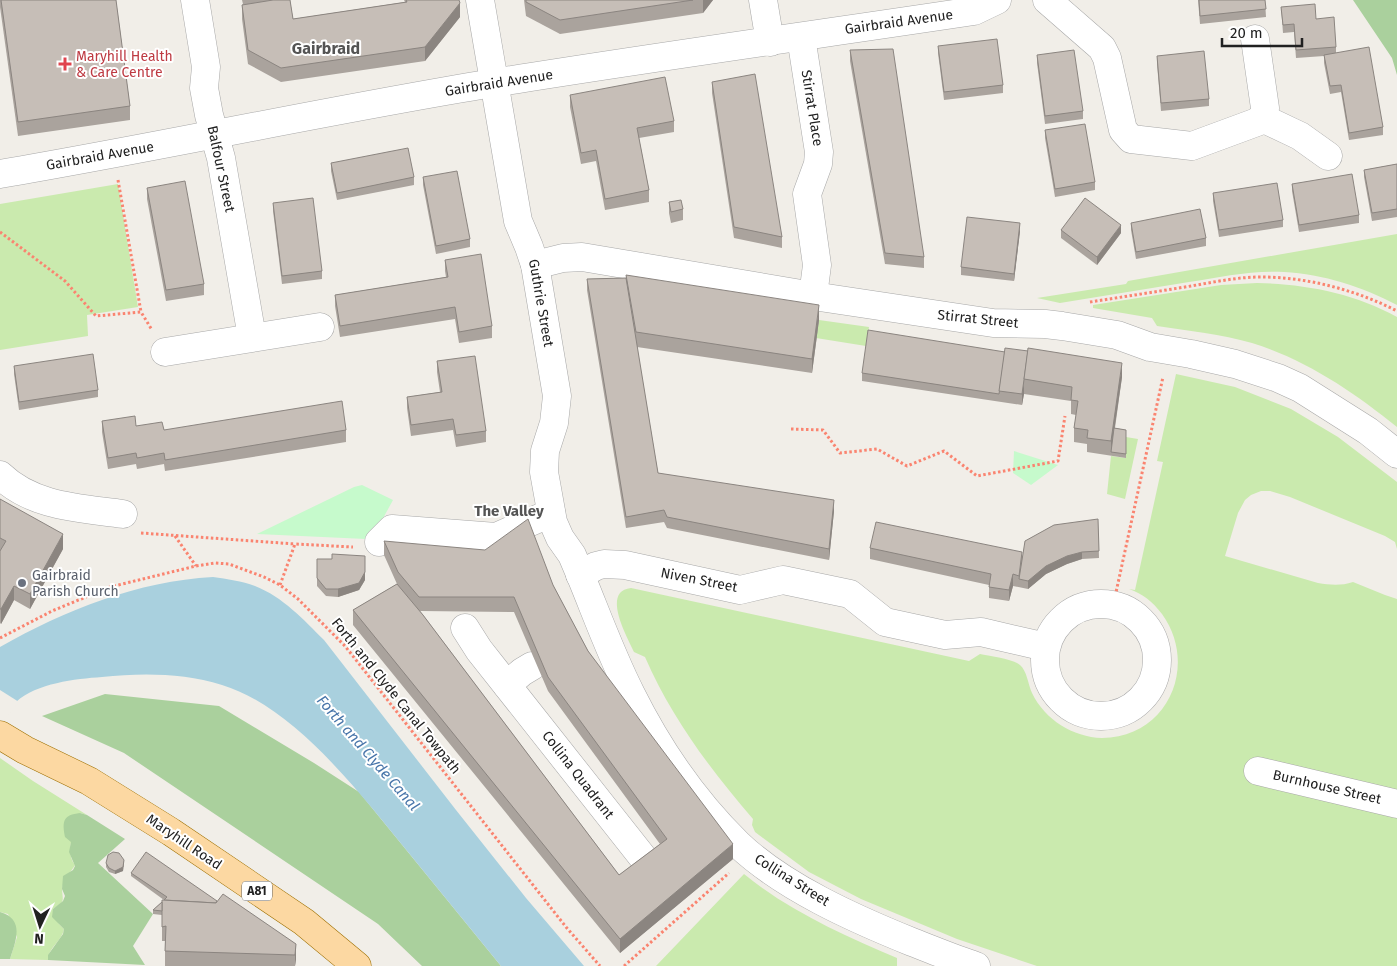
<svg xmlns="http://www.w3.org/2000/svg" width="1397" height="966" viewBox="0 0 1397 966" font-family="'Fira Sans',sans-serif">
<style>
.grass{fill:#caeaae}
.forest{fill:#aad09d}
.park{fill:#c6facc}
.water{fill:#a9d0de}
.pier{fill:#f1eee8}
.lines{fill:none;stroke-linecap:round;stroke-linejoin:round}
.minor-casing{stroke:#a8a8a8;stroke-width:29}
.major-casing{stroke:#9d6f00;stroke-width:29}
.path{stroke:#fa8470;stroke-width:3;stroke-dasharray:2.5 2.5;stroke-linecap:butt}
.minor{stroke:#fff;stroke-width:28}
.major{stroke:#fcd8a2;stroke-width:28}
.wall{fill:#aaa39d;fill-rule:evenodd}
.shaded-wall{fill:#8b8580}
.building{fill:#c6beb7;stroke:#8b8580}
.health-dot{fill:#e0444e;stroke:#fff;stroke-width:2}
.worship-dot{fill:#6b7280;stroke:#fff;stroke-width:2}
.labels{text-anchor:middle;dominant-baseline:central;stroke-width:4;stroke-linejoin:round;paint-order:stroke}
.shield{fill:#fff;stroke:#646464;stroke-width:1}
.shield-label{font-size:12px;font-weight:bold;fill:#212121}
.street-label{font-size:14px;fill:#212121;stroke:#fff}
.health-label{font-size:14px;fill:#be3a42;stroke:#fff;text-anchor:start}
.worship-label{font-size:14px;fill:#5b616d;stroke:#fff;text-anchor:start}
.neighbourhood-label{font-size:15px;font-weight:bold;fill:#545454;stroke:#fff}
.water-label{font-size:15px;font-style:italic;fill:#4976aa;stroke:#fff}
.quarter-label{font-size:16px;font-weight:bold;fill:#545454;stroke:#fff}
</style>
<rect width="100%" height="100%" fill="#f1eee8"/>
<!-- grass -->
<g class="grass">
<path d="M118 184 138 307 87 315 88 336 0 350V204Z"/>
<path d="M1397 234V305C1363 287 1323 274 1284 272 1252 270 1220 277 1189 282 1146 289 1103 296 1060 303L1037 298 1126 284 1128 281Z"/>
<path d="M1257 283C1305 284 1354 293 1397 317V427C1354 392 1305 359 1252 343 1221 334 1189 331 1157 326L1152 318 1093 308V305L1221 285Z"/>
<path d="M819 320 869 327 866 346 816 338Z"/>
<path d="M1176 374 1235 387 1291 409 1338 437 1397 482V549L1395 542 1385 536 1290 497 1270 491H1261L1251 495 1245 500 1238 513 1225 556 1318 583C1330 585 1341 586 1353 582L1385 595 1397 599V966H1037L957 939 861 899 809 872 755 832 752 825 753 819C710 769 671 717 645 657L634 652C627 637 601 591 631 588L969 661 980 654C989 656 1014 659 1020 665 1027 671 1028 684 1032 693 1045 720 1073 737 1102 738 1168 738 1199 665 1162 614 1152 601 1143 594 1129 589L1135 590 1163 462 1157 461Z"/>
<path d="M1126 437 1138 439 1125 499 1107 494 1111 456 1126 458Z"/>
<path d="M0 758 33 781 87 815 80 813C75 828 64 852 75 865 72 871 68 873 66 878 64 881 62 887 62 890 63 902 65 901 53 909L59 924 64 929C62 941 48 948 48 960L10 959 17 937 8 914 0 912Z"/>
<path d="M744 874C789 911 843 935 897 958V966H656Z"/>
</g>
<!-- forest -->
<g class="forest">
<path d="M1353 0H1397V75L1392 58Z"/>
<path d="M105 694 219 706 314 763 359 792 501 966H422L378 924 124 753 42 716Z"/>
<path d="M80 813 87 815 125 839 98 863 153 914 133 946 145 965 48 960V955L63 934 64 929 52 917 53 909 63 901 65 896 62 889 63 876 73 870 75 866 69 852 71 842 65 837C62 821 63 815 80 813Z"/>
<path d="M0 912C25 919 16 941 10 959H0Z"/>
</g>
<!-- park -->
<g class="park">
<path d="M1014 451 1058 465 1031 485 1013 473Z"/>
<path d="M362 485 393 500 375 533 366 539 257 534 354 487Z"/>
</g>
<!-- water -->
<path class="water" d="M213 577C227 579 242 581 255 586 283 597 304 620 324 640L456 810 526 898 584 966H501C470 928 439 890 408 852 361 795 295 707 222 685 183 673 142 673 102 677 75 679 37 683 16 702 9 707 5 716 0 723V647C65 610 138 581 213 577Z"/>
<!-- pier -->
<path class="pier" d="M0 690 19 702 0 725Z"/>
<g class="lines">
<!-- minor casing -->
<g class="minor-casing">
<g id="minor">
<path d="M195 0 206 67 204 88 209 115 221 158 252 337"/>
<path d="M480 0 518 221 529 247 535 265 557 396 554 423 545 451 544 472 553 522 560 538 572 555C592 601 608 649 631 694 658 748 695 802 738 844 783 887 855 919 912 942 933 950 954 959 976 966"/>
<path d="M763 0 770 42"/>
<path d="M1047 0 1102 48 1107 58 1123 130 1131 139 1192 146 1257 122 1264 116 1265 108 1255 39"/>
<path d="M801 37 819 152 818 164 807 194 817 265 813 296"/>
<path d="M1262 118 1300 136 1328 156"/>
<path d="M0 174C165 146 328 110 493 83 653 57 814 35 974 11L997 0"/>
<path d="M535 265 563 258 582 257 813 296 993 323 1045 324 1062 326 1117 335 1150 347 1191 354 1235 364 1278 378 1300 388 1368 431 1397 454"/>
<path d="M165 352 320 327"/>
<path d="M0 475C33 507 80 508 123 514"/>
<path d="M379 542 392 529 496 537 551 513"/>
<path d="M580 575 596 566 604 564 625 565 740 590 783 580 850 594 885 622 945 635 981 632 1046 647"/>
<circle cx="1101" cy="660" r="56"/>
<path d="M465 628 479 650 648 864"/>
<path d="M507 685 522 672 532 666"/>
<path d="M1258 771 1397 804"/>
</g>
</g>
<!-- major casing -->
<g class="major-casing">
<path id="major" d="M0 735 25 750 89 781 171 832 304 922 357 966"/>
</g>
<!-- path -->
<g class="path">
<path d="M118 180 141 312"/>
<path d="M0 232 65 281 96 316 141 312 152 330"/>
<path d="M1090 302C1122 297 1154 292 1185 287 1210 283 1235 277 1261 277 1307 277 1356 290 1397 311"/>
<path d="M791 429 823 430 840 453 877 449 907 466 944 451 977 476 1058 461 1065 416"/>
<path d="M141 533 295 544"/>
<path d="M175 536 196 566"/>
<path d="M280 585 295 544 353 547"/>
<path d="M1113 606 1163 377"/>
<path d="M0 638 52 611 110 587 196 566 215 563 229 564 264 577 280 585 298 599 345 646 566 927 600 966"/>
<path d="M624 966 729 873"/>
</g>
<!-- minor -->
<use href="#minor" class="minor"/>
<!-- major -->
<use href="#major" class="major"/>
</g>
<!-- wall -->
<g class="wall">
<path d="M0 0H116L130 106V120L18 136 0 7Z"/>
<path d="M242 0H290L293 19 405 2 404 0H459L460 17 425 61 281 82 248 64 242 19V5L243 4Z"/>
<path d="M524 0H713L703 13 560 34 526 16Z"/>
<path d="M1198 0H1265L1266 17 1200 24Z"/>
<path d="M1281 7 1316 19 1336 47V53L1383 127V135L1349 140 1341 92 1330 94 1324 63V56L1296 58 1294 32 1283 33Z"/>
<path d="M938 46 1003 85V93L944 100 938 53Z"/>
<path d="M850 50 924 257V268L885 264 850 61Z"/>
<path d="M1037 55 1083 111V119L1045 124 1037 63Z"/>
<path d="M1157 56 1209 99V106L1161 111 1157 64Z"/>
<path d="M712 82 782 237V248L734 238 712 93Z"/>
<path d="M570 95 674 121V132L639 138 649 190V202L605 210 596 161 581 164 570 107Z"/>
<path d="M1045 130 1095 182V190L1055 197 1045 138Z"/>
<path d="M331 163 414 177V185L337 200 331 171Z"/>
<path d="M1397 164V217L1372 221 1364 177V170Z"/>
<path d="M423 177 470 239V247L436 254 423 185Z"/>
<path d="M1292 184 1359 215V223L1299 232 1292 191Z"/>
<path d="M147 188 204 284V295L166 301 147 199Z"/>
<path d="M1213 193 1283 220V227L1219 237 1213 201Z"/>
<path d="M669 202 683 209V220L671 223 669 213Z"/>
<path d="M273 203 322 271V279L282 284 273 211Z"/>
<path d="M1131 223 1206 238V246L1136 259 1131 230Z"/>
<path d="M1061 230 1121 233 1097 265 1061 238Z"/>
<path d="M1020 231 1014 281 961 275V267Z"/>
<path d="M445 260 492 326V338L459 343 455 319 340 337 335 306V295L446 277 445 271Z"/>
<path d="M626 275 819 320 812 373 637 347 658 473 834 511 829 560 667 528 664 522 626 528 587 290V279L626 278Z"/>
<path d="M437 361 486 431V442L456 447 453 430 411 436 407 408V397L440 392 437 372Z"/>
<path d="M14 366 98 390V397L19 410 14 374Z"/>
<path d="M862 373 1122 377 1115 428 1126 430V458L1087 452V444L1074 442V428L1076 415 1071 414V401L1024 394 1022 405 862 381Z"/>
<path d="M102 421 164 430H346V442L165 471 164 464 137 469 136 464 108 469 102 432Z"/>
<path d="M0 499 63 549 30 609 14 600 1 624 0 623Z"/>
<path d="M1098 519 1099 558 1082 559 1067 564 1046 574 1028 589 1013 586 1009 601 989 598V585L870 559V548L1022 557Z"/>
<path d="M384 541 553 585 588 651 733 859 620 953 353 625V610L397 584 384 555ZM420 611 514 612 548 691 660 844 619 875Z"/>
<path d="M317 559 365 580 359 590 338 597 326 596 317 586Z"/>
<path d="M106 863 124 864 123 871 115 874 109 872 106 867Z"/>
<path d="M131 873 217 901 296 944V959L295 966H165V941H162V915L153 914V910L164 900 131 876Z"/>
</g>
<!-- shaded-wall -->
<g class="shaded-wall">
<path d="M703 0H713L703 13Z"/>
<path d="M460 3V17L425 61V47Z"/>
<path d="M1020 223V231L1014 281V274Z"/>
<path d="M1121 225V233L1097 265V257Z"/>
<path d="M819 305V320L812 373V359Z"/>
<path d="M1122 363V377L1111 452V441Z"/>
<path d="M1024 383V394L1022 405V394Z"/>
<path d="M834 500V511L829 560V549Z"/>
<path d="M63 534V549L30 609V594Z"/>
<path d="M1082 552V559L1067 564 1046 574 1028 589V581L1046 566 1067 556Z"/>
<path d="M365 556V580L359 590 338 597V589Z"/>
<path d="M1013 574V586L1009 601V590Z"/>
<path d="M14 586V600L1 624V609Z"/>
<path d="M733 844V859L620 953V939Z"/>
<path d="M124 860 123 871 115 874V871Z"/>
<path d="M296 944V959L295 966V955Z"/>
</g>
<!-- building -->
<g class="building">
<path d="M1 0H116L130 106 18 122Z"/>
<path d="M273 0H290L293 19 407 2 406 0H459L460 3 425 47 281 68 248 50 242 5Z"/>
<path d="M526 0H693L560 20 526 2Z"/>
<path d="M1199 0H1265L1266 9 1200 16Z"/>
<path d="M1315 4 1316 19 1334 17 1336 47 1296 50 1294 24 1283 25 1281 7Z"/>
<path d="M997 39 1003 85 944 92 938 46Z"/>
<path d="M1369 47 1383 127 1349 133 1341 85 1330 86 1324 55Z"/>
<path d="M893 49 924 257 885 253 850 50Z"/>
<path d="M1074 50 1083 111 1045 116 1037 55Z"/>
<path d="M1204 51 1209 99 1161 103 1157 56Z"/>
<path d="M755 74 782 237 734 227 712 82Z"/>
<path d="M665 77 674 121 637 128 649 190 605 199 596 150 581 153 570 95Z"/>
<path d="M1085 124 1095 182 1055 189 1045 130Z"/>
<path d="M408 148 414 177 337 193 331 163Z"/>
<path d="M1397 164V209L1372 213 1364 170Z"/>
<path d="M457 171 470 239 436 246 423 177Z"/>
<path d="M1352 174 1359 215 1299 225 1292 184Z"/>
<path d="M185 181 204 284 166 290 147 188Z"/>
<path d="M1277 183 1283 220 1219 230 1213 193Z"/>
<path d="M313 198 322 271 282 276 273 203Z"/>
<path d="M1085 198 1121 225 1097 257 1061 230Z"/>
<path d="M681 200 683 209 671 212 669 202Z"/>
<path d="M1200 209 1206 238 1136 252 1131 223Z"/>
<path d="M967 217 1020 223 1014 274 961 267Z"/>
<path d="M481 254 492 326 459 332 455 307 340 326 335 295 448 277 445 260Z"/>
<path d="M626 275 819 305 812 359 636 332Z"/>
<path d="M626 278 658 473 834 500 829 549 667 517 664 510 626 517 587 279Z"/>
<path d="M868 330 1005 352 999 394 862 373Z"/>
<path d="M1005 348 1028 351 1022 394 999 391Z"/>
<path d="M1028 348 1122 363 1111 441 1087 438 1088 430 1074 428 1078 401 1071 400 1072 387 1024 379Z"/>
<path d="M93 354 98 390 19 402 14 366Z"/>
<path d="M475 356 486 431 456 435 453 419 411 425 407 397 442 392 437 361Z"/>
<path d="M342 401 346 430 165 460 164 453 137 458 136 453 108 458 102 421 135 416 136 426 162 422 164 430Z"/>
<path d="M1114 428 1126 430V454L1111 452Z"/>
<path d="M0 499 63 534 30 594 14 586 1 609H0V551L6 541 0 538Z"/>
<path d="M528 519 553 585 588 651 733 844 620 939 353 610 397 584 423 615 619 875 667 839 548 677 514 597H419L398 572 384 541 485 550Z"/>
<path d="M1098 519 1099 551 1082 552 1067 556 1046 566 1028 581 1019 579 1025 541 1054 525Z"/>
<path d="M876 522 1022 552 1019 576 1013 574 1009 590 989 587 991 574 870 548Z"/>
<path d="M332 554 365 556V572L359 583 338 589H326L317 578V559H332Z"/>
<path d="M113 852 119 853 124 860 123 867 115 871 109 868 106 863 108 855Z"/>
<path d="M146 852 217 901 216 903 164 900 167 897 131 873Z"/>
<path d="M223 894 296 944 295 955 165 951 166 926 162 927V900L216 903Z"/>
<path d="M162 902V911L153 910Z"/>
</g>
<!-- markers -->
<path class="health-dot" d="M62.5 56.5h5v5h5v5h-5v5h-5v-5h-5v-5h5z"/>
<circle class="worship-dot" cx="22" cy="583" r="5"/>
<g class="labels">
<!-- shield labels -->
<rect class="shield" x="242" y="881.5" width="30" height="19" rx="4"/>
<g class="shield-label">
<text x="257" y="891">A81</text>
</g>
<!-- street labels -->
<g class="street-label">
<text transform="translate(899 22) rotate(-8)">Gairbraid Avenue</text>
<text transform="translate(499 83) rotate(-9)">Gairbraid Avenue</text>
<text transform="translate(812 108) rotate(81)">Stirrat Place</text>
<text transform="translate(100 156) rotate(-10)">Gairbraid Avenue</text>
<text transform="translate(221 169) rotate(78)">Balfour Street</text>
<text transform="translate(541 303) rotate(80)">Guthrie Street</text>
<text transform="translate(978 319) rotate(6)">Stirrat Street</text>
<text transform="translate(699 580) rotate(11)">Niven Street</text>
<text transform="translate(396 696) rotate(51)">Forth and Clyde Canal Towpath</text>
<text transform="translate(578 775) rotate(52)">Collina Quadrant</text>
<text transform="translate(1327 787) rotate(13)">Burnhouse Street</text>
<text transform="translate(184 842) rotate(34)">Maryhill Road</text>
<text transform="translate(792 880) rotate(32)">Collina Street</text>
</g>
<!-- health labels -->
<g class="health-label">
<text x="76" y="56">Maryhill Health<tspan x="76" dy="16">&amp; Care Centre</tspan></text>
</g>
<!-- worship labels -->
<g class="worship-label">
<text x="32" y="575">Gairbraid<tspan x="32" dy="16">Parish Church</tspan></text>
</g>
<!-- neighbourhood labels -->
<g class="neighbourhood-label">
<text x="509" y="511">The Valley</text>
</g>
<!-- water labels -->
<g class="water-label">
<text transform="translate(368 753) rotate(49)">Forth and Clyde Canal</text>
</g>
<!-- quarter labels -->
<g class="quarter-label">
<text x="326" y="48">Gairbraid</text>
</g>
</g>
<!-- north arrow -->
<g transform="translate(40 926) rotate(184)" stroke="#ffffff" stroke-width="4" paint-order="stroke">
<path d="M0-4L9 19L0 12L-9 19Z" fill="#212121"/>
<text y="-8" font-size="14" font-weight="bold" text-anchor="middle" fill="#212121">N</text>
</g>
<!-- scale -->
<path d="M1222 38v8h80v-8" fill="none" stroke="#212121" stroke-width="2.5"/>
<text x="1230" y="38" font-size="15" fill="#212121" stroke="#ffffff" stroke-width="4" paint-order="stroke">20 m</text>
</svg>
